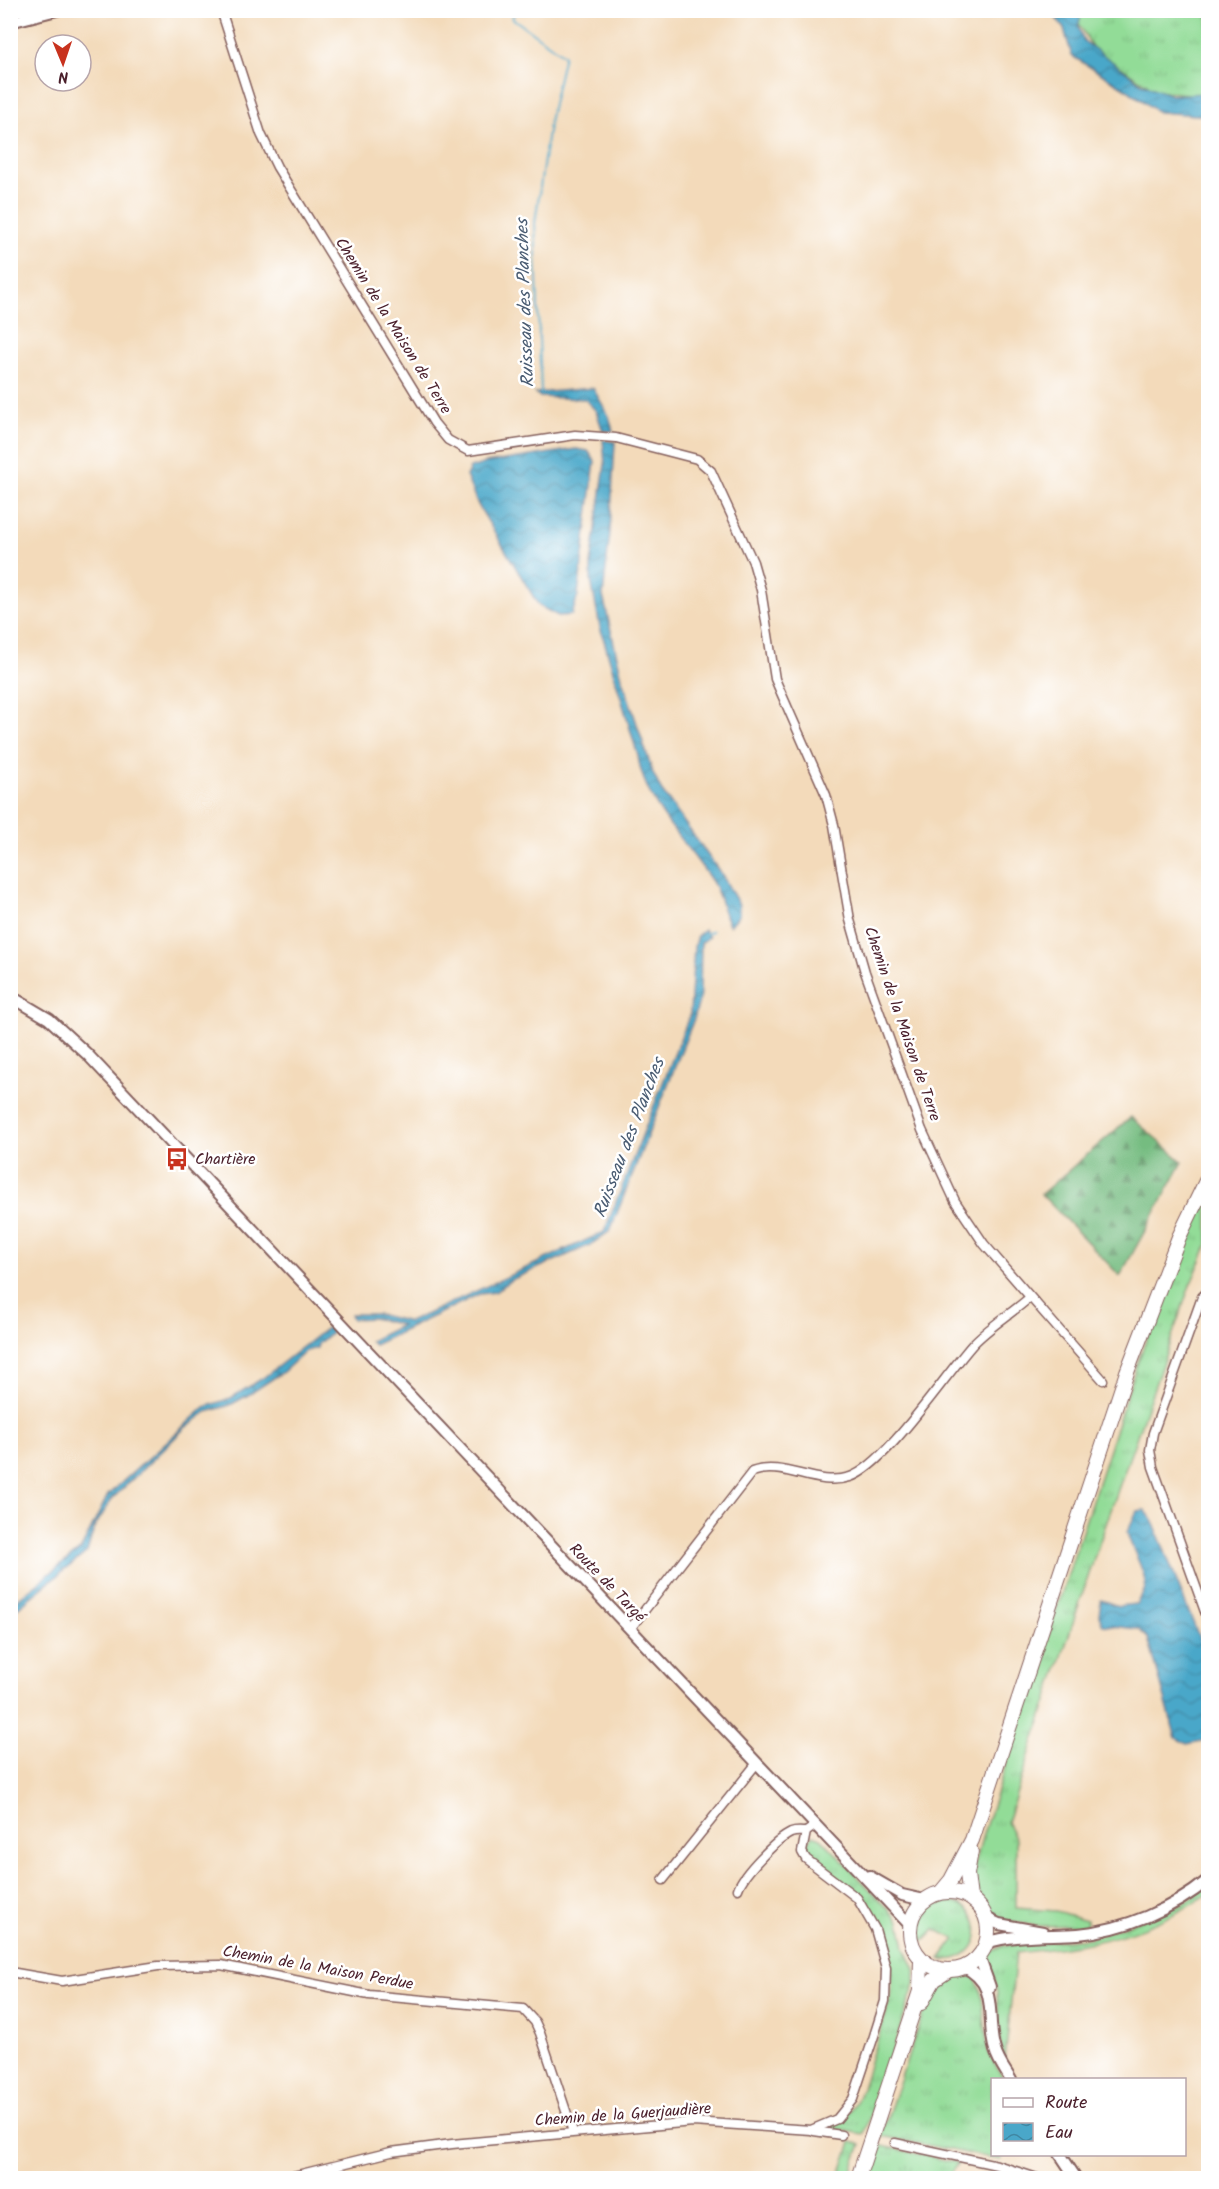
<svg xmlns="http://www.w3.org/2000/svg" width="1219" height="2189" viewBox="0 0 1219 2189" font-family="Kalam,sans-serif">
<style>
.grass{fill:url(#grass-tufts);stroke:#6e7e61;stroke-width:1.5}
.forest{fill:url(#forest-firs);stroke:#606e56;stroke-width:1.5}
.water{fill:url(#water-waves);stroke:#4a637a;stroke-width:1.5}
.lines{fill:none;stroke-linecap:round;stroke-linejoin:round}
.stream{stroke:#4aa7c9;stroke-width:2}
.minor-casing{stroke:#85605d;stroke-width:11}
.tertiary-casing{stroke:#85605d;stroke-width:14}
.primary-casing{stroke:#85605d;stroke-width:16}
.minor{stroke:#fff;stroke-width:8}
.tertiary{stroke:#fff;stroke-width:10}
.primary{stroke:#fff;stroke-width:14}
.labels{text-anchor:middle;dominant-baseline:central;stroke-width:5;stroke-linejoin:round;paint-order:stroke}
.street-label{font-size:16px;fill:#4a1f2b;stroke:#fff}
.poi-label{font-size:16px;fill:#4a1f2b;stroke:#fff;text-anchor:start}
.water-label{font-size:18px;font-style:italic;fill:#4a5c72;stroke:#fff}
</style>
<defs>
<pattern id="grass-tufts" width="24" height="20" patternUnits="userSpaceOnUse" patternTransform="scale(1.5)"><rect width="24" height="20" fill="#92dc97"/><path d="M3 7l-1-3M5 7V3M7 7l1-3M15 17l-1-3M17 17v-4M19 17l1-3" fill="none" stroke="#7fbc82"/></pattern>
<pattern id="forest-firs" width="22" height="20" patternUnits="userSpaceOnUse" patternTransform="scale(1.5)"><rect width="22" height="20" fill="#75bc80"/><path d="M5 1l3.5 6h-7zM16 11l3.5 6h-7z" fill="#629869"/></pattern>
<pattern id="water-waves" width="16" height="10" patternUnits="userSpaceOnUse" patternTransform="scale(1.5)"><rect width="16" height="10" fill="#4aa7c9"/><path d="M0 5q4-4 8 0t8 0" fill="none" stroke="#4087a3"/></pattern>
</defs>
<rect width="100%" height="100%" fill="#fff"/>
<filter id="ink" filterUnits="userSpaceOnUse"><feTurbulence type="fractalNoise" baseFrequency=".0167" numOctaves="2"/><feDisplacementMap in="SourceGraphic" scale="12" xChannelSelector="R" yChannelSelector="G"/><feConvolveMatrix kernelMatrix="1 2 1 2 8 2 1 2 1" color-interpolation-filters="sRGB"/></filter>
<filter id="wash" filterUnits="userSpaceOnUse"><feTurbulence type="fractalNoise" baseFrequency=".008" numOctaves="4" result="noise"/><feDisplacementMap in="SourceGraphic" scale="24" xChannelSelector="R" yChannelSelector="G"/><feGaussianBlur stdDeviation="1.35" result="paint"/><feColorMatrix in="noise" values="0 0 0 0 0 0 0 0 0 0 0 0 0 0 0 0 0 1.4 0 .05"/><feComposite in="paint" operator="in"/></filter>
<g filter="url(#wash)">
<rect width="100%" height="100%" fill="#f3daba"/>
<!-- grass -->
<g class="grass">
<path d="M1071 11H1208V96L1157 91 1094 50Z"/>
<path d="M1208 1194V1244L1189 1288 1098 1547 1007 1822 1016 1839V1908L1056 1911 1087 1920V1925L1040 1926 1004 1920 992 1913 975 1887 973 1871 983 1834 1137 1364 1166 1287Z"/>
<path d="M813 1835 821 1838 900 1921 905 1948 915 1970V1984L864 2134 827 2128C857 2116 863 2087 871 2058 878 2037 888 2014 891 1992 896 1958 878 1911 852 1888 836 1874 814 1867 807 1845Z"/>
<path d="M1208 1886V1894C1146 1936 1089 1946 1016 1953L1005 2060C995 2035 1000 2010 996 1984 994 1973 986 1964 989 1953L1004 1945 1090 1938 1181 1905Z"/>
<path d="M951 1901C993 1912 982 1965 940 1959L955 1939 935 1929 921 1943 919 1923 931 1906Z"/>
<path d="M957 1975 974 1977 981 1990 988 2053 1004 2079 992 2080V2154L1003 2155 1001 2160 881 2136 925 2007 938 1983Z"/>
<path d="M851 2142 861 2144 849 2178H839Z"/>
<path d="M878 2145 958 2163 947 2178H867Z"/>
</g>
<!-- forest -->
<path class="forest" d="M1131 1117 1183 1162 1120 1276 1041 1194Z"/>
<!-- water -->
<g class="water">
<path d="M1051 11H1082L1078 27 1084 41 1143 84 1171 95 1208 93V116L1158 112 1126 89 1072 56 1064 29Z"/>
<path d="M593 388 609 416 613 431H603L596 411 585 399 540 397 535 393Z"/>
<path d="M603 440 615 442 610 532 603 596 622 678 653 773 661 790 722 875 739 905V915L730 926C721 912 723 900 713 883 688 843 644 805 638 756L600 627 591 581V564L605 464Z"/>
<path d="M576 449 588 451 595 461 578 595 572 615 558 616 539 606 478 505 466 476 470 468 486 463Z"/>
<path d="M704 930 709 937 701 943 700 997 695 1016 610 1231 590 1245 511 1280 495 1292 479 1294 374 1345 370 1341 402 1325 373 1318 352 1319 350 1314H377L409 1322 604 1232 690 1014 694 947 697 936Z"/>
<path d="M332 1324 336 1328 318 1344 317 1348 306 1351 283 1372 248 1395 230 1405 207 1412 185 1428 112 1499 94 1528 87 1552 11 1613V1604L81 1549 108 1495 205 1407 231 1398 263 1378Z"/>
<path d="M1145 1510 1152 1519 1208 1660V1738L1206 1740 1187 1744 1176 1738 1148 1638 1138 1629 1103 1625 1099 1615 1101 1600 1118 1606 1136 1604C1139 1599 1145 1592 1145 1587 1147 1573 1130 1547 1127 1532L1137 1511Z"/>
</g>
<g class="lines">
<!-- stream -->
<g class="stream">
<path d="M516 10 512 18 564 55 550 117 535 223 541 393"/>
<path d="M704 935 712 931"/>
</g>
</g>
</g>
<g filter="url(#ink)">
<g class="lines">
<!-- minor casing -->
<g class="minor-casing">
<g id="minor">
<path d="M221 10 261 134 277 167 434 423 448 440 468 451 575 435 616 438 697 459 711 471 753 562 761 590 775 679 826 795 834 825 850 920 865 972 922 1130 955 1201 984 1244 1103 1380"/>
<path d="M1208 1291 1202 1297 1153 1433 1150 1450 1153 1467 1208 1620"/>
<path d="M630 1629 752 1472C784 1460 816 1488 850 1477 885 1466 946 1374 973 1344 989 1327 1011 1314 1029 1298"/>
<path d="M663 1880 757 1763"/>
<path d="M738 1889C743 1874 776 1840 791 1833 796 1831 801 1832 806 1832"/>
<path d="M10 1972 62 1981 158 1966 221 1965 369 1995 523 2009 535 2022 540 2033 573 2132"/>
<path d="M814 2131 841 2135"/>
<path d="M895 2143 997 2165 1037 2178"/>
<path d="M285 2178 391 2152 452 2144 693 2122 811 2130 837 2119 853 2099 873 2039 885 2001 886 1968 875 1929 857 1898 806 1859 802 1852 806 1832 816 1825"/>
</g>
</g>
<!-- tertiary casing -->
<g class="tertiary-casing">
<g id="tertiary">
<path d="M10 22 57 10"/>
<path d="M10 996 49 1019 87 1054 909 1924"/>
<path d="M869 1876 902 1895 924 1900"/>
<path d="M986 1918 999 1924 1043 1932"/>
<path d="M986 1943C1014 1934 1048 1936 1078 1934 1124 1930 1173 1909 1208 1880"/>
<path d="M979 1956 990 1987"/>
<path d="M964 1967C1001 1985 985 2019 995 2050 998 2061 1005 2070 1011 2080"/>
<path d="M1060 2154 1076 2178"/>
</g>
</g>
<!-- primary casing -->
<g class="primary-casing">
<g id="primary">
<circle cx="949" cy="1931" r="39"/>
<path d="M941 1892 951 1880 972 1840 1127 1372 1179 1237 1208 1177"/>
<path d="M970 1898 967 1874 971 1851"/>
<path d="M921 2003 934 1980 949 1970"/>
<path d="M858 2178 920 1991 921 1960"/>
</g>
</g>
<!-- minor -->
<use href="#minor" class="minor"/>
<!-- tertiary -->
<use href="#tertiary" class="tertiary"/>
<!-- primary -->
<use href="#primary" class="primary"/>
</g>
</g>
<!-- icons -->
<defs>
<g id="bus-bare" transform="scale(1.8)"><path d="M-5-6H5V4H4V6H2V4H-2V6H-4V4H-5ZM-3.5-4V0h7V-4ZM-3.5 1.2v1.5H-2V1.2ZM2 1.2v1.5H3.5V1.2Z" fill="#c8321e" stroke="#fff" stroke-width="2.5" paint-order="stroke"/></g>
</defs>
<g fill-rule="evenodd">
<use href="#bus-bare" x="177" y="1159"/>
</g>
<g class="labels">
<!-- street labels -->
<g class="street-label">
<text transform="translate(393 326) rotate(58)">Chemin de la Maison de Terre</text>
<text transform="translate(902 1024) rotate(71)">Chemin de la Maison de Terre</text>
<text transform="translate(607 1583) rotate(46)">Route de Targé</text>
<text transform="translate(318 1968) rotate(10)">Chemin de la Maison Perdue</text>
<text transform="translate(623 2115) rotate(-4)">Chemin de la Guerjaudière</text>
</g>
<!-- poi labels -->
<g class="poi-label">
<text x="195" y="1159">Chartière</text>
</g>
<!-- water labels -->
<g class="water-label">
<text transform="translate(526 303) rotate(-92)">Ruisseau des Planches</text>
<text transform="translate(630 1138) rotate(-69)">Ruisseau des Planches</text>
</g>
</g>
<!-- margin -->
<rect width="1219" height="2189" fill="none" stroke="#fff" stroke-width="36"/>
<!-- legend -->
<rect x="991" y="2078" width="195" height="78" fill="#ffffff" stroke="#b7a5aa" stroke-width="1.5"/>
<rect x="1003" y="2098" width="30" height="9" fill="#ffffff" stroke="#b7a5aa" stroke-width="1.5"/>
<text x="1045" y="2108" font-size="18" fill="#4a1f2b">Route</text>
<rect x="1003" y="2123" width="30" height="18" fill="url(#water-waves)" stroke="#b7a5aa" stroke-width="1.5"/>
<text x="1045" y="2138" font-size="18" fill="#4a1f2b">Eau</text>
<!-- north arrow -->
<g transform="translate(63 63) rotate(178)"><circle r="28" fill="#ffffff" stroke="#b7a5aa" stroke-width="1.5"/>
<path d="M0-4.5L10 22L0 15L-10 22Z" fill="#c8321e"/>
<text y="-9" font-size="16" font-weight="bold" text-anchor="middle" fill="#4a1f2b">N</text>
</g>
</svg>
